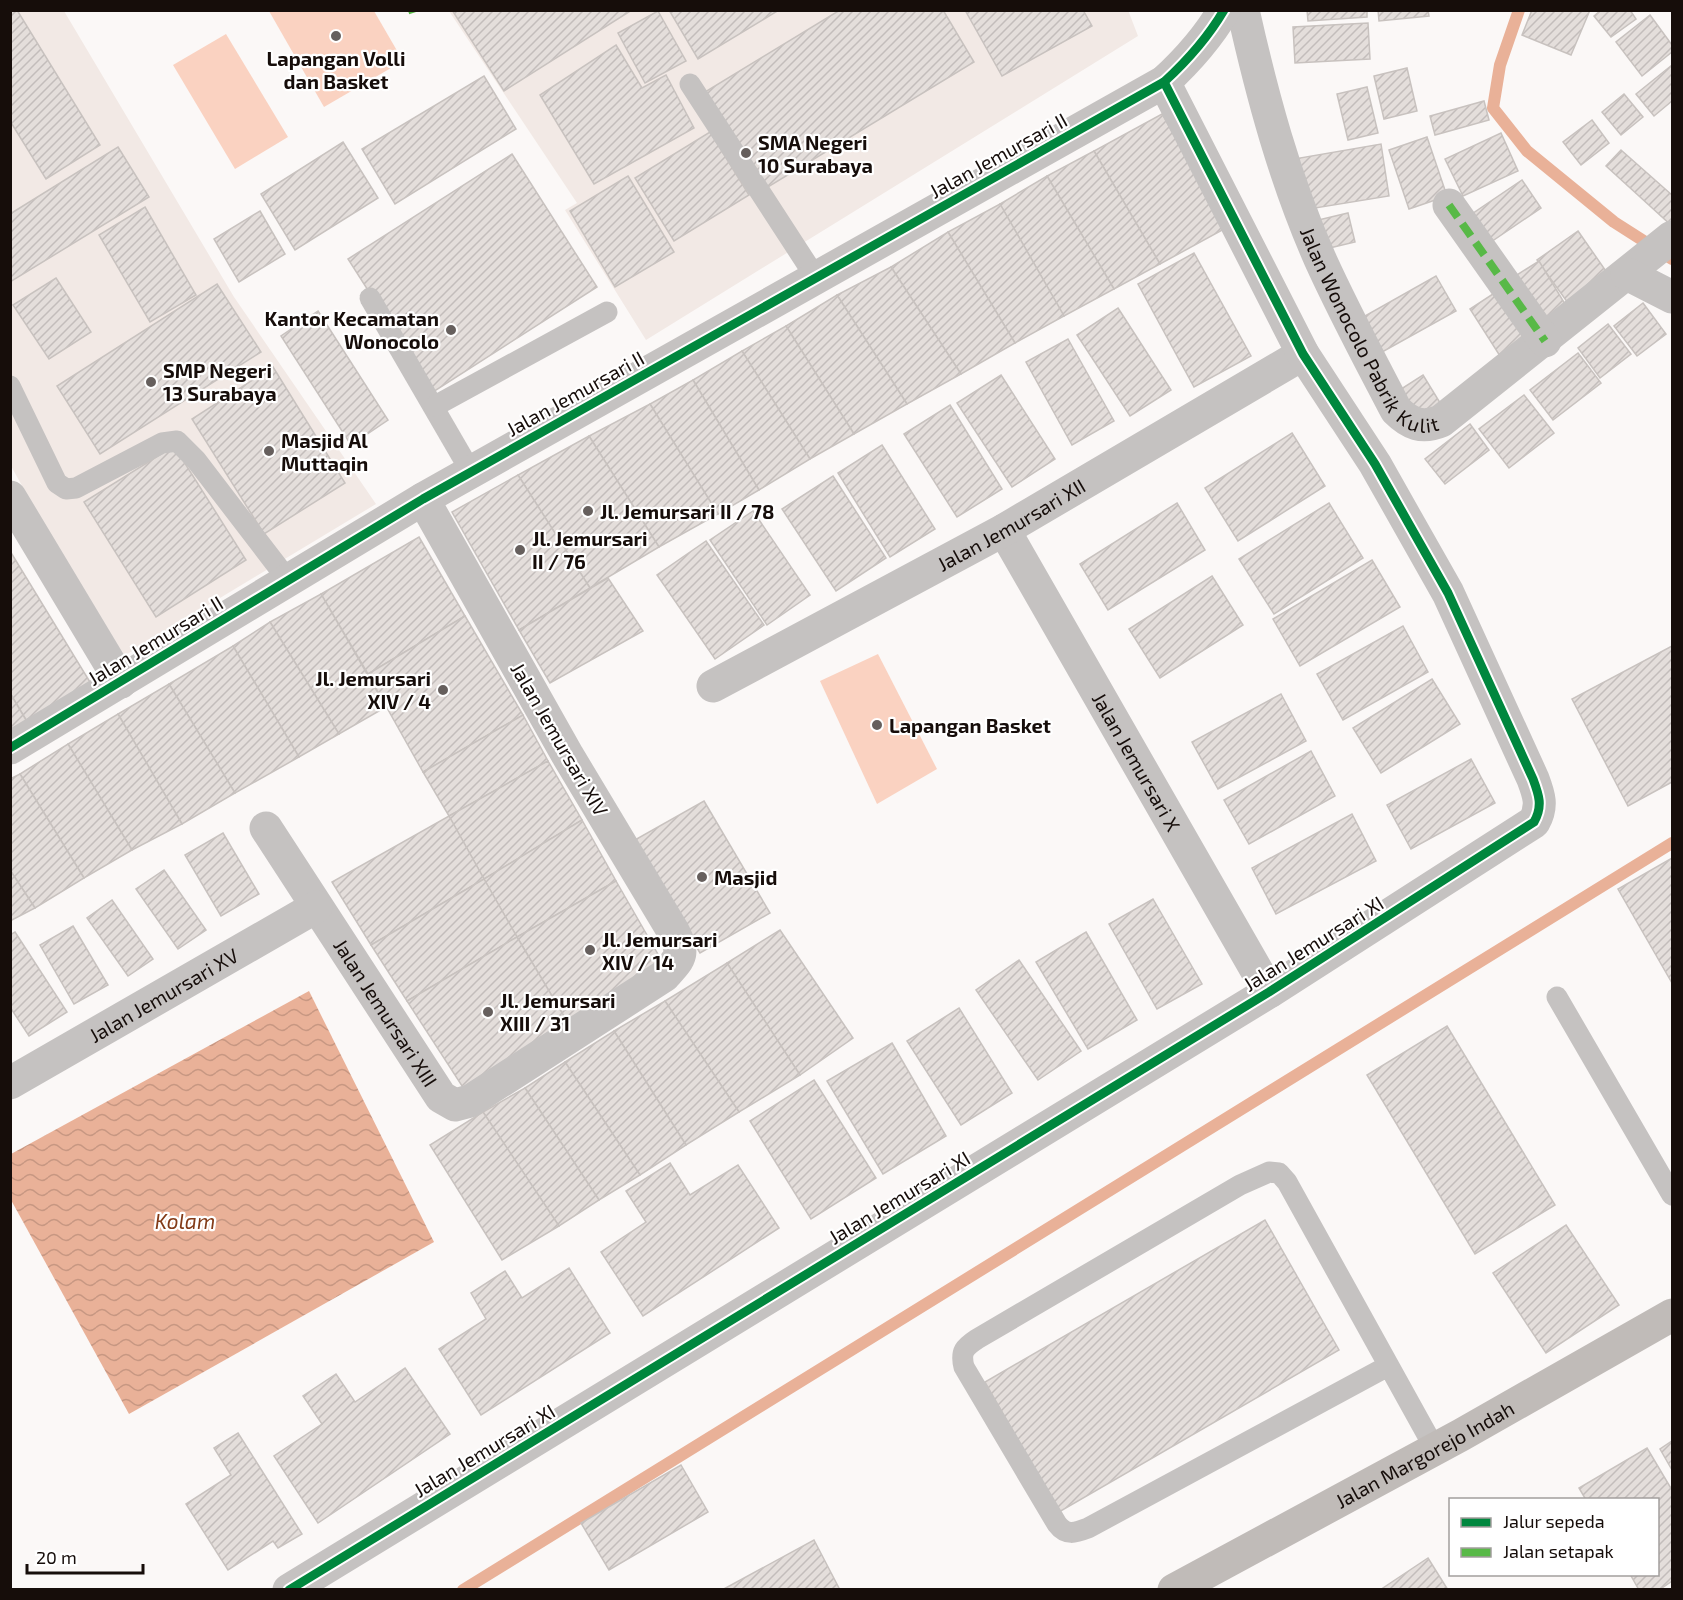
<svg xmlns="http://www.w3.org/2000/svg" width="1683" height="1600" viewBox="0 0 1683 1600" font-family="'Exo 2',sans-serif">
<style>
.built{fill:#f2e9e5}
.garden{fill:#fad2c1}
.water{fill:url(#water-waves)}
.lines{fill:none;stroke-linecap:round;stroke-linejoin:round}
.stream{stroke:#e9b198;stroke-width:12}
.building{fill:url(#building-hatch);stroke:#c8c2bf;stroke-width:1.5}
.service{stroke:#c5c2c1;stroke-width:21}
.minor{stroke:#c5c2c1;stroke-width:33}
.primary{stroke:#c0bbb8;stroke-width:33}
.quiet{stroke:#58b947;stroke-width:8;stroke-dasharray:15 8;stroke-linecap:butt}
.cycleway-casing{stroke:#fff;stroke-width:13}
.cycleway{stroke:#00873e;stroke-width:9}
.poi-dot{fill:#665f5d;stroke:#fff;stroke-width:2}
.labels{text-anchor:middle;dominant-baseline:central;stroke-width:4.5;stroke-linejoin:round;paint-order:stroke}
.poi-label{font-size:20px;font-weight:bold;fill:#160d0a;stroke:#fff;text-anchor:start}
.street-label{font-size:20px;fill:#160d0a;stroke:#fff}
.water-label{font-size:21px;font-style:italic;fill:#833b18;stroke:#fff}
</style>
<defs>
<pattern id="water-waves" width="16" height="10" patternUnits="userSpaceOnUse" patternTransform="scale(1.5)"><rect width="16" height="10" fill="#e9b198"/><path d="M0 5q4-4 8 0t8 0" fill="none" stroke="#c79782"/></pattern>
<pattern id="building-hatch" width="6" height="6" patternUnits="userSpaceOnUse" patternTransform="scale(1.5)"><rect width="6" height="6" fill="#e4dedb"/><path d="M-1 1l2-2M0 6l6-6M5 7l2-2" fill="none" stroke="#c3bdbb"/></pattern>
</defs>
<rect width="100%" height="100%" fill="#fbf8f7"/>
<!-- built -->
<g class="built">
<path d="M1128 10 1138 36 646 340 565 210 577 203 449 11Z"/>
<path d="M10 11H64L234 297 376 504 119 659 11 466Z"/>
</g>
<!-- garden -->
<g class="garden">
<path d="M269 11H374L403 61 324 107Z"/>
<path d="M226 34 288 137 235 169 173 65Z"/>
<path d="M878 654 937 769 877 804 820 681Z"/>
</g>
<!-- water -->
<path class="water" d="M309 991 434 1242 129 1414 11 1200V1154Z"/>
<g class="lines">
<!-- stream -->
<g class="stream">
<path d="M1519 10 1500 65 1493 108 1527 151 1614 222 1672 259"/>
<path d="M463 1590 1672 843"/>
</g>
</g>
<!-- building -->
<g class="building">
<path d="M10 10H17L100 145 46 179 10 121Z"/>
<path d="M452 10H632L504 91Z"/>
<path d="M669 10H779L698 59Z"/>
<path d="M840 10H943L974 62 763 190 705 92Z"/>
<path d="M965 10H1083L1092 26 1002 76Z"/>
<path d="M1307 10H1367V17L1308 21Z"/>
<path d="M1378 10H1428L1429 16 1379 21Z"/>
<path d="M1532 10H1590L1571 55 1522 35Z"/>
<path d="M1601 10H1630L1636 19 1611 37 1594 16Z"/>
<path d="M658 11 686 61 645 83 618 33Z"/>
<path d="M1650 15 1672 45V52L1642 76 1616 42Z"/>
<path d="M1368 23 1370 59 1295 63 1293 27Z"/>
<path d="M616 45 642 88 666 75 694 128 594 184 540 95Z"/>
<path d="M1672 65V101L1654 116 1636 94Z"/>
<path d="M1407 68 1417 111 1384 119 1374 76Z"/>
<path d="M484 76 516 129 395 204 362 149Z"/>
<path d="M1367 87 1378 133 1348 140 1337 94Z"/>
<path d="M1624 94 1643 117 1621 135 1602 112Z"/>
<path d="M1484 101 1489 120 1435 135 1430 116Z"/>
<path d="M1162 114 1226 228 1160 264 1094 151Z"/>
<path d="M1592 120 1609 143 1581 165 1563 142Z"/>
<path d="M710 132 749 195 674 241 635 178Z"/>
<path d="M1501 133 1518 171 1463 196 1445 159Z"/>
<path d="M1427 137 1447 196 1409 209 1389 150Z"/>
<path d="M343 142 378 198 295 250 261 194Z"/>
<path d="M1381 144 1389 196 1303 210 1294 159Z"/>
<path d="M118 147 149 197 10 282V214Z"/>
<path d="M1621 150 1672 195V226L1606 166Z"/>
<path d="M1094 151 1160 264 1114 289 1047 176Z"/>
<path d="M512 154 597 287 433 392 348 259Z"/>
<path d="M628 176 674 252 615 287 570 211Z"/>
<path d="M1047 176 1114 289 1064 316 1000 204Z"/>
<path d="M1522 180 1541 208 1485 246 1466 218Z"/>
<path d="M1000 204 1064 316 1015 343 948 232Z"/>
<path d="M145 207 196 295 150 322 99 235Z"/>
<path d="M260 211 285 254 239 282 214 239Z"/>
<path d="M1348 213 1355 242 1321 250 1314 221Z"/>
<path d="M1578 231 1608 274 1568 303 1537 260Z"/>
<path d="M948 232 1015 343 961 374 891 267Z"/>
<path d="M1194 253 1251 356 1194 387 1138 284Z"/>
<path d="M1539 261 1568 309 1539 327 1509 280Z"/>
<path d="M891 267 961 374 907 404 837 295Z"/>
<path d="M1436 276 1456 311 1375 356 1356 321Z"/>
<path d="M56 278 91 332 49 359 13 305Z"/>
<path d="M217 284 261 352 100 454 57 386Z"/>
<path d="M1502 288 1532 336 1500 356 1470 309Z"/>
<path d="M837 295 907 404 854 434 786 326Z"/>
<path d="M1643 303 1666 334 1637 356 1614 326Z"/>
<path d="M1118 308 1171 390 1130 416 1077 335Z"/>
<path d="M318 311 388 420 351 445 281 336Z"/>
<path d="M1608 324 1631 354 1600 378 1578 348Z"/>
<path d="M786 326 854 434 810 459 742 351Z"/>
<path d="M1068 339 1114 421 1072 445 1026 362Z"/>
<path d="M742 351 810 459 759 490 693 380Z"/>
<path d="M1578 353 1601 383 1553 420 1530 390Z"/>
<path d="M273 367 345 483 264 534 192 419Z"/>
<path d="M1001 375 1055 459 1012 487 957 403Z"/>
<path d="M1423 375 1442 406 1417 422 1398 391Z"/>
<path d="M693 380 759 490 718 514 650 404Z"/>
<path d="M1524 395 1554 433 1509 468 1479 429Z"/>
<path d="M650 404 718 514 659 547 589 436Z"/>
<path d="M950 405 1002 489 957 517 904 434Z"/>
<path d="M1470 424 1489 450 1445 484 1425 459Z"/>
<path d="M1292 433 1325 486 1238 541 1205 488Z"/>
<path d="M589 436 659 547 590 588 518 475Z"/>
<path d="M882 445 935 529 890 557 838 473Z"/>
<path d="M174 446 246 560 156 617 84 502Z"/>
<path d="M518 475 590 588 519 630 452 512Z"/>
<path d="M833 476 886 558 836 591 782 509Z"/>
<path d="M1177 503 1205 550 1108 610 1080 564Z"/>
<path d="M1329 503 1363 558 1274 614 1239 559Z"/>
<path d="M753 511 810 595 767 625 710 540Z"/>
<path d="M419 537 465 616 368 674 321 594Z"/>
<path d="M706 541 764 625 715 659 657 575Z"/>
<path d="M10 551 93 687 29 725 10 693Z"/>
<path d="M1372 560 1400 607 1300 666 1273 619Z"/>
<path d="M1212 576 1243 625 1160 678 1129 629Z"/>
<path d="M608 578 643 631 550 683 519 630Z"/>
<path d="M321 594 386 707 339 734 270 622Z"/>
<path d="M465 616 523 715 423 772 368 674Z"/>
<path d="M270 622 339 734 299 757 233 646Z"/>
<path d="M1403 626 1428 672 1343 720 1317 674Z"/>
<path d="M233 646 299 757 235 793 169 684Z"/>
<path d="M1672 646V782L1628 806 1572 699Z"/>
<path d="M1432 679 1460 724 1381 773 1353 728Z"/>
<path d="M169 684 235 793 182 824 118 714Z"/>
<path d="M10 693 29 725 10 735Z"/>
<path d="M1281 694 1306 741 1218 789 1192 742Z"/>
<path d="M118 714 182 824 132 850 68 744Z"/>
<path d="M523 715 548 761 449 816 423 772Z"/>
<path d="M68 744 132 850 84 878 20 774Z"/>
<path d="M1311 751 1335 796 1249 844 1224 800Z"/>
<path d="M1471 759 1495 803 1411 849 1387 805Z"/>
<path d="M548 761 582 820 484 879 449 816Z"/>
<path d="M20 774 84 878 35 908 10 870V779Z"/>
<path d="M704 801 770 913 700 953 633 841Z"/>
<path d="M1352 814 1376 861 1276 914 1252 868Z"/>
<path d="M449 816 484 879 371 945 332 882Z"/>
<path d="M582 820 616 881 517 937 484 879Z"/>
<path d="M223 833 259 894 221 916 185 855Z"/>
<path d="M1672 858V983L1618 889Z"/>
<path d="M10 870 35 908 10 921Z"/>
<path d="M164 870 206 930 178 949 136 889Z"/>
<path d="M484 879 517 937 407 1001 371 945Z"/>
<path d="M616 881 663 963 568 1023 517 937Z"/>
<path d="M1153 899 1202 984 1157 1009 1109 924Z"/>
<path d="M112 900 153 959 128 976 87 918Z"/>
<path d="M73 926 108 985 74 1004 40 945Z"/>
<path d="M780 930 853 1038 800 1075 727 963Z"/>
<path d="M15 932 67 1012 29 1036 10 1007V935Z"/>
<path d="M1086 932 1137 1020 1088 1049 1036 962Z"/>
<path d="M517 937 568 1023 464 1089 407 1001Z"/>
<path d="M1019 960 1081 1051 1038 1080 976 990Z"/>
<path d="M727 963 800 1075 739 1112 665 1001Z"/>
<path d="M665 1001 739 1112 686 1145 614 1031Z"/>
<path d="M959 1008 1012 1093 961 1125 907 1041Z"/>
<path d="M1447 1026 1555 1205 1475 1254 1367 1075Z"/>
<path d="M614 1031 686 1145 640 1175 565 1062Z"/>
<path d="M892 1043 946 1136 883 1174 827 1081Z"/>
<path d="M565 1062 640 1175 599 1200 525 1088Z"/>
<path d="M814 1080 876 1178 811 1219 750 1121Z"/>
<path d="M525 1088 599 1200 559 1226 483 1112Z"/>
<path d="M483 1112 559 1226 502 1260 430 1145Z"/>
<path d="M670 1163 690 1195 738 1165 779 1228 643 1316 601 1252 646 1222 626 1191Z"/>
<path d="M1265 1220 1339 1350 1059 1512 985 1382Z"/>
<path d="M1566 1225 1619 1305 1546 1353 1493 1273Z"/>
<path d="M569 1268 610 1333 481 1415 439 1349 486 1319 471 1293 505 1271 522 1298Z"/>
<path d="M405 1368 450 1434 318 1523 274 1456 322 1424 303 1396 336 1374 355 1402Z"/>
<path d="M238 1433 302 1534 278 1548 273 1541 228 1570 186 1504 231 1475 214 1448Z"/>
<path d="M1672 1441V1470L1660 1449Z"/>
<path d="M1647 1448 1672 1490V1581L1659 1590H1639L1630 1574H1658V1500H1586L1579 1488Z"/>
<path d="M681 1465 708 1512 609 1570 581 1523Z"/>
<path d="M814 1540 840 1590H722Z"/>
<path d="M1428 1558 1448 1590H1380Z"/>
</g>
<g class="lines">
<!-- service -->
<g class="service">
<path d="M690 84 816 278"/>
<path d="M370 298 471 472"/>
<path d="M10 386 57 483 66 489 76 488 162 443 177 441 196 460 288 580"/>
<path d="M435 406 607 312"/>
<path d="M1557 997 1672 1195"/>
<path d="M1388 1366 1088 1528C1075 1533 1066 1536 1057 1524L964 1367C960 1351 965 1347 977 1339L1240 1185 1269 1172 1279 1173 1287 1182 1435 1449"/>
</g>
<!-- minor -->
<g class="minor">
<path id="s1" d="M1243 10C1262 95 1285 180 1320 259 1343 310 1370 360 1396 410 1410 424 1422 429 1441 421L1672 237"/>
<path d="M1449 205 1545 341"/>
<path d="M1627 274 1672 297"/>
<path d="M10 497 121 682"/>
<path id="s2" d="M1004 530 1269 992"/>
<path id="s3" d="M713 686 1004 530 1303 354"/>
<path d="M10 748 423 499 1164 82C1188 60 1207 39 1224 10"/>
<path id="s4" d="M266 828 441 1097 455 1105 470 1101 664 976C681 957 685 955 673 931L568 756 423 499"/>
<path id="s5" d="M10 1083 316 907"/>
<path d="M289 1590 1269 992 1534 822C1543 806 1539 795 1533 779L1448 593 1375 464 1303 354 1164 82"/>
</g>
<!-- primary -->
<path class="primary" id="s6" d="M1174 1590 1461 1435 1672 1315"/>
<!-- quiet -->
<g class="quiet">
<path d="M412 10 413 13"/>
<path d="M1449 205 1545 341"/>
</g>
<!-- cycleway casing -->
<g class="cycleway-casing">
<g id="cycleway">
<path d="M10 748 423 499 1164 82C1188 60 1207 39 1224 10"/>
<path d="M289 1590 1269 992 1534 822C1543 806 1539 795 1533 779L1448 593 1375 464 1303 354 1164 82"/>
</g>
</g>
<!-- cycleway -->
<use href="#cycleway" class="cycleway"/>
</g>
<!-- markers -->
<g class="poi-dot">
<circle cx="336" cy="36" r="6"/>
<circle cx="746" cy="153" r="6"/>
<circle cx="451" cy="330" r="6"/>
<circle cx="151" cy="382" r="6"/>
<circle cx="269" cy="451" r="6"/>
<circle cx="588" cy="511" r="6"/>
<circle cx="520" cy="550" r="6"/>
<circle cx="443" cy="690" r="6"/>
<circle cx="877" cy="725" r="6"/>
<circle cx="702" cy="877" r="6"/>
<circle cx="590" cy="950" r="6"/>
<circle cx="488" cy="1012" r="6"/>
</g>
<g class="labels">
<!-- poi labels -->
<g class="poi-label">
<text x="336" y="58" text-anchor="middle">Lapangan Volli<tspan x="336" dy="23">dan Basket</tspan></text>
<text x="758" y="142">SMA Negeri<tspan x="758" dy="23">10 Surabaya</tspan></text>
<text x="439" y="318" text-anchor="end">Kantor Kecamatan<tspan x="439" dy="23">Wonocolo</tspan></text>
<text x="163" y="370">SMP Negeri<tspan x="163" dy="23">13 Surabaya</tspan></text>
<text x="281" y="440">Masjid Al<tspan x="281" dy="23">Muttaqin</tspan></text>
<text x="600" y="511">Jl. Jemursari II / 78</text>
<text x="532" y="538">Jl. Jemursari<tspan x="532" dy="23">II / 76</tspan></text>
<text x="431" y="678" text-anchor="end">Jl. Jemursari<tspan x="431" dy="23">XIV / 4</tspan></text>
<text x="889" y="725">Lapangan Basket</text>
<text x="714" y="877">Masjid</text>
<text x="602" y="939">Jl. Jemursari<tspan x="602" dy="23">XIV / 14</tspan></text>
<text x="500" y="1000">Jl. Jemursari<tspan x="500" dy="23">XIII / 31</tspan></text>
</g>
<!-- street labels -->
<g class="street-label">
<text transform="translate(998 155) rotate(-29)">Jalan Jemursari II</text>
<text stroke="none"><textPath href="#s1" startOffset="352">Jalan Wonocolo Pabrik Kulit</textPath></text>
<text transform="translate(575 393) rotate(-29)">Jalan Jemursari II</text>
<text stroke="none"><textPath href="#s3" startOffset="339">Jalan Jemursari XII</textPath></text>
<text transform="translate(155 640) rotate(-31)">Jalan Jemursari II</text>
<text transform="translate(560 739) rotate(60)">Jalan Jemursari XIV</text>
<text stroke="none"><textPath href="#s2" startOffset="267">Jalan Jemursari X</textPath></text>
<text transform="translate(1313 943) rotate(-32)">Jalan Jemursari XI</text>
<text stroke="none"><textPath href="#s5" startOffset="177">Jalan Jemursari XV</textPath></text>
<text stroke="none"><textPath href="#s4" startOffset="220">Jalan Jemursari XIII</textPath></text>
<text transform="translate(899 1197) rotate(-31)">Jalan Jemursari XI</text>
<text transform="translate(484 1450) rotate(-31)">Jalan Jemursari XI</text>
<text stroke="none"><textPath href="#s6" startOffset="285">Jalan Margorejo Indah</textPath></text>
</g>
<!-- water labels -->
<g class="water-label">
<text x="185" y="1220">Kolam</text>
</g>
</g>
<!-- border -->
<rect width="1683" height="1600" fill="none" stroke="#160d0a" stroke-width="24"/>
<!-- legend -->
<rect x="1449" y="1498" width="210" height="78" fill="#ffffff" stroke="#a29e9d" stroke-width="1.5"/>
<rect x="1461" y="1518" width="30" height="9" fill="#00873e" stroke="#a29e9d" stroke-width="1.5"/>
<text x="1503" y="1528" font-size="18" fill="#160d0a">Jalur sepeda</text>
<rect x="1461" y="1548" width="30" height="9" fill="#58b947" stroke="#a29e9d" stroke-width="1.5"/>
<text x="1503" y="1558" font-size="18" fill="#160d0a">Jalan setapak</text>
<!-- scale -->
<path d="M27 1564v9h116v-9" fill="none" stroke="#160d0a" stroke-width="3"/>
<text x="36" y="1564" font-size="18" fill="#160d0a" stroke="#ffffff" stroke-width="4.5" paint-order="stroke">20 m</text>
</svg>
